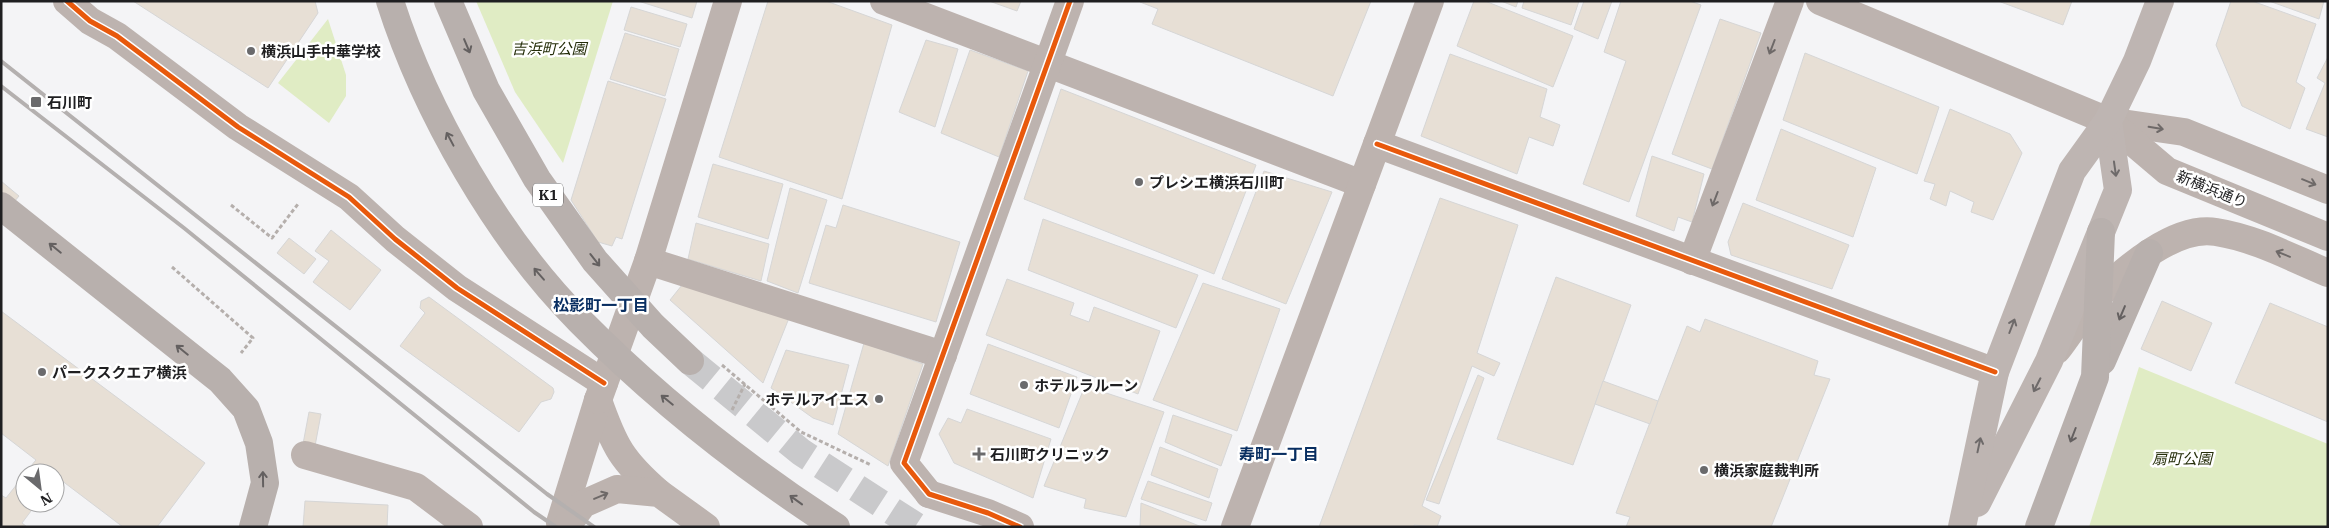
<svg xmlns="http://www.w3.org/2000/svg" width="2329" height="528" viewBox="0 0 2329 528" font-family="'IBM Plex Serif','Noto Sans JP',serif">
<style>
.green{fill:#e0ecc4}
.building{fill:#e7dfd5;stroke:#d6d6d6}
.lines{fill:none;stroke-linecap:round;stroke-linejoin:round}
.motorway-tunnel{stroke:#c9c9cb;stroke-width:28;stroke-dasharray:28 14;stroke-linecap:butt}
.path{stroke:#b5afac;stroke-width:3;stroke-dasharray:4 2.5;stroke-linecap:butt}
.minor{stroke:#bdb3af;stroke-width:28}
.tertiary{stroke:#bdb3af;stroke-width:28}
.primary{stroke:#beb5b2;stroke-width:28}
.motorway{stroke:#b8b0ad;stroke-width:28}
.rail{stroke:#b4b0af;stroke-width:4}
.cycleway-casing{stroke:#fff;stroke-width:8}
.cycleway{stroke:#e8590c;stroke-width:5}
.oneway{stroke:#646060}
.oneway2{stroke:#6e6968}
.oneway3{stroke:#6e6a6a}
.poi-dot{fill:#6a6a6c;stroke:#fff;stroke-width:2}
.labels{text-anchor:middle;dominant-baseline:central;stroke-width:5;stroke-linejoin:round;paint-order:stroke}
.shield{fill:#fff;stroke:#626264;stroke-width:1}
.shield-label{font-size:14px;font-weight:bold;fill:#1f1f21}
.park-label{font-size:15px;font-style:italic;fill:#252e0a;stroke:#fff}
.poi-label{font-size:15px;font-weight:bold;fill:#1f1f21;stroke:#fff;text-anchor:start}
.street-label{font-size:15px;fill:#1f1f21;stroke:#fff}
.neighbourhood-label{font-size:16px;font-weight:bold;fill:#082e61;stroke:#fff}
</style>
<rect width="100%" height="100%" fill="#f4f4f6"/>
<!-- green -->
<g class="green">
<path d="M476 1H613L563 163 515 92Z"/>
<path d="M328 19 346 75V96L329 123 278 83Z"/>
<path d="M2139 367 2328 444V527H2089Z"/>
</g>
<!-- building -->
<g class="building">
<path d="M133 1H315L318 13 268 88Z"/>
<path d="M638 1H697L692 18Z"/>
<path d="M768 1H826L892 25 842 199 719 157Z"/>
<path d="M989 1H1021L1017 11Z"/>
<path d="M1371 1 1333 96 1152 24 1158 9 1140 2Z"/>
<path d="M1474 1H1485L1573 36 1553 87 1457 46Z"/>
<path d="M1501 1H1518L1516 7Z"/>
<path d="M1524 1H1579L1571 25 1522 8Z"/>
<path d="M1584 1H1612L1598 39 1574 29Z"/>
<path d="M1621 1H1690L1701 5 1629 202 1583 184 1626 61 1604 52Z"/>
<path d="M1998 1H2072L2063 25Z"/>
<path d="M2231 1H2252L2316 24 2296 82 2305 88 2290 129 2242 106 2216 45Z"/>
<path d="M2269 1H2324L2319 19Z"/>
<path d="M631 7 687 24 680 47 624 30Z"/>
<path d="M1720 19 1761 33 1712 169 1672 154Z"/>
<path d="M625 33 679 49 665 96 610 79Z"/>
<path d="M926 40 958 49 935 127 899 112Z"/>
<path d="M970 50 1028 71 999 157 941 133Z"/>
<path d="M1805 53 1939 107 1917 174 1783 120Z"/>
<path d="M1450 54 1547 89 1540 117 1560 125 1553 146 1529 137 1517 174 1421 136Z"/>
<path d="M2328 57V137L2306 129 2325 83 2317 78Z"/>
<path d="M608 81 666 99 622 239 616 237 612 246 598 242 571 200Z"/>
<path d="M1061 89 1256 165 1214 274 1024 199Z"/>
<path d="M1950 109 2010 134 2022 153 1993 220 1971 212 1974 202 1950 191 1946 206 1930 199 1935 184 1924 181Z"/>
<path d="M1781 129 1876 168 1853 237 1756 200Z"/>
<path d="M1652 156 1704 174 1692 222 1678 217 1674 231 1636 216Z"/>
<path d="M713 164 783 184 768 239 698 217Z"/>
<path d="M1264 171 1332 192 1286 304 1222 279Z"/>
<path d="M1 181 19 196 1 218Z"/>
<path d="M790 188 827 200 798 293 767 281Z"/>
<path d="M1440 198 1518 225 1477 353 1500 363 1494 376 1472 366 1422 506 1441 516 1437 527 1414 525V527H1319Z"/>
<path d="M1743 203 1849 245 1832 289 1731 255 1728 242Z"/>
<path d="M843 205 960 242 936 322 809 283 826 225 836 228Z"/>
<path d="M1043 219 1198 275 1176 328 1028 270Z"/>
<path d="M696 223 769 244 761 281 688 259Z"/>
<path d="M331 230 381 270 350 310 313 282 329 261 315 251Z"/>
<path d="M289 238 316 259 304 274 277 253Z"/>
<path d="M1556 277 1631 305 1573 465 1497 439Z"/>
<path d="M1007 279 1074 303 1070 315 1089 322 1094 307 1160 331 1138 394 986 335Z"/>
<path d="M1203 283 1280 309 1237 431 1153 400Z"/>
<path d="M682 285 789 318 763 383 670 300Z"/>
<path d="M429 297 553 388 554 392 551 399 541 402 519 432 400 346 425 313 420 308 421 301Z"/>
<path d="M2162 301 2212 323 2191 371 2141 349Z"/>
<path d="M2270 303 2328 327V422L2235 383Z"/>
<path d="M1 311 205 463 157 527H123L57 477 55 479V473H25L36 460 1 433Z"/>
<path d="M1705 319 1818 361 1814 375 1830 379 1771 527H1626L1630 517 1616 513 1658 401 1687 326 1700 332Z"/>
<path d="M864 343 923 364 888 466 838 434Z"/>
<path d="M988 344 1077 377 1059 428 970 394Z"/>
<path d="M786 350 849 365 833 425 813 418 771 388Z"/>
<path d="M1478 375 1484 378 1439 504 1426 500Z"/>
<path d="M1603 381 1658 401 1650 424 1595 404Z"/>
<path d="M1085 386 1164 412 1126 517 1084 508 1086 499 1044 486Z"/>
<path d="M967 409 1051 439 1033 498 954 463 939 434 948 418 961 423Z"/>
<path d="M309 412 321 414 315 446 303 444Z"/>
<path d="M1173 415 1232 435 1221 466 1165 442Z"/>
<path d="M1160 447 1218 469 1209 498 1151 475Z"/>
<path d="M25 474V503H37L22 523 27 527H1V495L6 498Z"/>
<path d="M1148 481 1212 503 1206 521 1141 499Z"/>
<path d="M305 501 388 505 387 527H303Z"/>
<path d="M1141 503 1202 527H1140Z"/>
</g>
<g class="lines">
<!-- motorway-tunnel -->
<path class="motorway-tunnel" d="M690 361 801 452 917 527"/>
<!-- path -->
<g class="path">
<path d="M231 205 272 238 298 204"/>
<path d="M172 267 253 338 241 353"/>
<path d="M722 365 801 432 871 465"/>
<path d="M732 410 745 384"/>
</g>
<!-- minor -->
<g class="minor">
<path d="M67 1 90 21 117 36 238 127 349 197 395 239 457 288 604 383"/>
<path d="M884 1 1362 184"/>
<path d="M1377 144 1995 372"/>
<path d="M648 261 943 355"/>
<path d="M1692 261 1790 1"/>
<path d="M598 400C614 446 622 461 659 493"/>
<path d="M305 455 416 487 469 527"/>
<path d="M929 494 904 463 1070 1"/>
<path d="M560 523 598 400"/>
<path d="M566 527 583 504 617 489 659 493 706 527"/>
</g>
<!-- tertiary -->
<g class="tertiary">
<path d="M1820 1 2108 121 2184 132 2328 190"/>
<path d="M2108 121 2167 171 2328 237"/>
<path d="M2057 350C2071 332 2083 311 2099 295 2126 268 2176 225 2216 232 2255 238 2292 258 2328 273"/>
<path d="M598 400 648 261 728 1"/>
<path d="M929 494 988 513 1020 527"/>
<path d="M1235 527 1430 1"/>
</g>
<!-- primary -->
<g class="primary">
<path d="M1977 503 2049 361 2118 190 2108 121"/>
<path d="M1962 527 1995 372 2072 171 2108 121 2137 61 2160 1"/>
</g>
<!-- motorway -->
<g class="motorway">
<path d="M390 1C425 111 498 239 580 321 656 398 745 468 836 527"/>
<path d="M448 1 486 90 537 179 595 261 653 326 690 361"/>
<path d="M1 206 220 380 246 409 259 443 265 483 253 527"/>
<path d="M2102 361 2149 253"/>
<path d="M2039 527 2095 377 2101 232"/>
</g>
<!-- rail -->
<g class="rail">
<path d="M1 61 547 494 594 527"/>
<path d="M1 86 184 228 534 512 556 527"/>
</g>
<!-- cycleway casing -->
<g class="cycleway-casing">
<g id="cycleway">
<path d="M67 1 90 21 117 36 238 127 349 197 395 239 457 288 604 383"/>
<path d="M1377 144 1995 372"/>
<path d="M1020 527 988 513 929 494 904 463 1070 1"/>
</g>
</g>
<!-- cycleway -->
<use href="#cycleway" class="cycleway"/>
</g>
<!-- one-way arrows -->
<defs><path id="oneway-shaft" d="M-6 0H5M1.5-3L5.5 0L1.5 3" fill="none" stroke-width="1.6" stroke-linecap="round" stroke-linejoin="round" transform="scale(1.25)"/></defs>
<g class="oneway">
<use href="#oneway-shaft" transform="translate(467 46) rotate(67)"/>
<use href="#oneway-shaft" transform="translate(450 139) rotate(-118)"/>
<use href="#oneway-shaft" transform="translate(55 248) rotate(-141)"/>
<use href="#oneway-shaft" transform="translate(595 260) rotate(52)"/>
<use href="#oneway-shaft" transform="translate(539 274) rotate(-131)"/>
<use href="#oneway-shaft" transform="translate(2122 313) rotate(113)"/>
<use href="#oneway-shaft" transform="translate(182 350) rotate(-141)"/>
<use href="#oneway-shaft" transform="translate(667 400) rotate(-141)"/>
<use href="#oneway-shaft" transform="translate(2073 435) rotate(111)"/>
<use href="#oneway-shaft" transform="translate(263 479) rotate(-91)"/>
<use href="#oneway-shaft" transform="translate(796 500) rotate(-144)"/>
</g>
<g class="oneway2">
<use href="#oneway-shaft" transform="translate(1772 47) rotate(111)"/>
<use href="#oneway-shaft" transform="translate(2156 128) rotate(9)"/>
<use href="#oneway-shaft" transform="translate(2309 182) rotate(22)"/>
<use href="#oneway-shaft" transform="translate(1715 199) rotate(111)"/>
<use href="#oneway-shaft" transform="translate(2283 254) rotate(-158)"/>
<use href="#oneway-shaft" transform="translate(601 496) rotate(-23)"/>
</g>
<g class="oneway3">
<use href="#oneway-shaft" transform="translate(2115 169) rotate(82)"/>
<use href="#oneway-shaft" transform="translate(2012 326) rotate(-69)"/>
<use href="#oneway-shaft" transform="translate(2037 385) rotate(117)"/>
<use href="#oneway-shaft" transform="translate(1979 445) rotate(-78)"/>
</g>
<!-- markers -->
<g class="poi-dot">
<circle cx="251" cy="51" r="5"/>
<rect x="30" y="96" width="12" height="12" rx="2.5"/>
<circle cx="1139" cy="182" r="5"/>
<circle cx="42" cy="372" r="5"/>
<circle cx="1024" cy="385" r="5"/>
<circle cx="879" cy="399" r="5"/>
<path d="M976.5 446.5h5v5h5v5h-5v5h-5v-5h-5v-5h5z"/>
<circle cx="1704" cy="470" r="5"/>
</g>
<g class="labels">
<!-- shield labels -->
<rect class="shield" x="533" y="183.5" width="30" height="23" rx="4"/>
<g class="shield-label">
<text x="548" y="195">K1</text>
</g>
<!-- park labels -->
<g class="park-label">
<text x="549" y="48">吉浜町公園</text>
<text x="2182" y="458">扇町公園</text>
</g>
<!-- poi labels -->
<g class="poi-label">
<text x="261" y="51">横浜山手中華学校</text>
<text x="47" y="102">石川町</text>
<text x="1149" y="182">プレシエ横浜石川町</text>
<text x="52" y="372">パークスクエア横浜</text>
<text x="1034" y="385">ホテルラルーン</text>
<text x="869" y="399" text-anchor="end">ホテルアイエス</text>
<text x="990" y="454">石川町クリニック</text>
<text x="1714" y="470">横浜家庭裁判所</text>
</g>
<!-- street labels -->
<g class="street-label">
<text transform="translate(2212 189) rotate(22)">新横浜通り</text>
</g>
<!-- neighbourhood labels -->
<g class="neighbourhood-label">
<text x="601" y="305">松影町一丁目</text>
<text x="1279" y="454">寿町一丁目</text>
</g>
</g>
<!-- border -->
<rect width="2329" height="528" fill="none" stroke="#1f1f21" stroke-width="5"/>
<!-- north arrow -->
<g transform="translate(40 488) rotate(151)"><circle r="24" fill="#ffffff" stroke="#a5a5a6"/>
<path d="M0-4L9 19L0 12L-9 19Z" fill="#6a6a6c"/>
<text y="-8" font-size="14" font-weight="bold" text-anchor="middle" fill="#1f1f21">N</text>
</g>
</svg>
